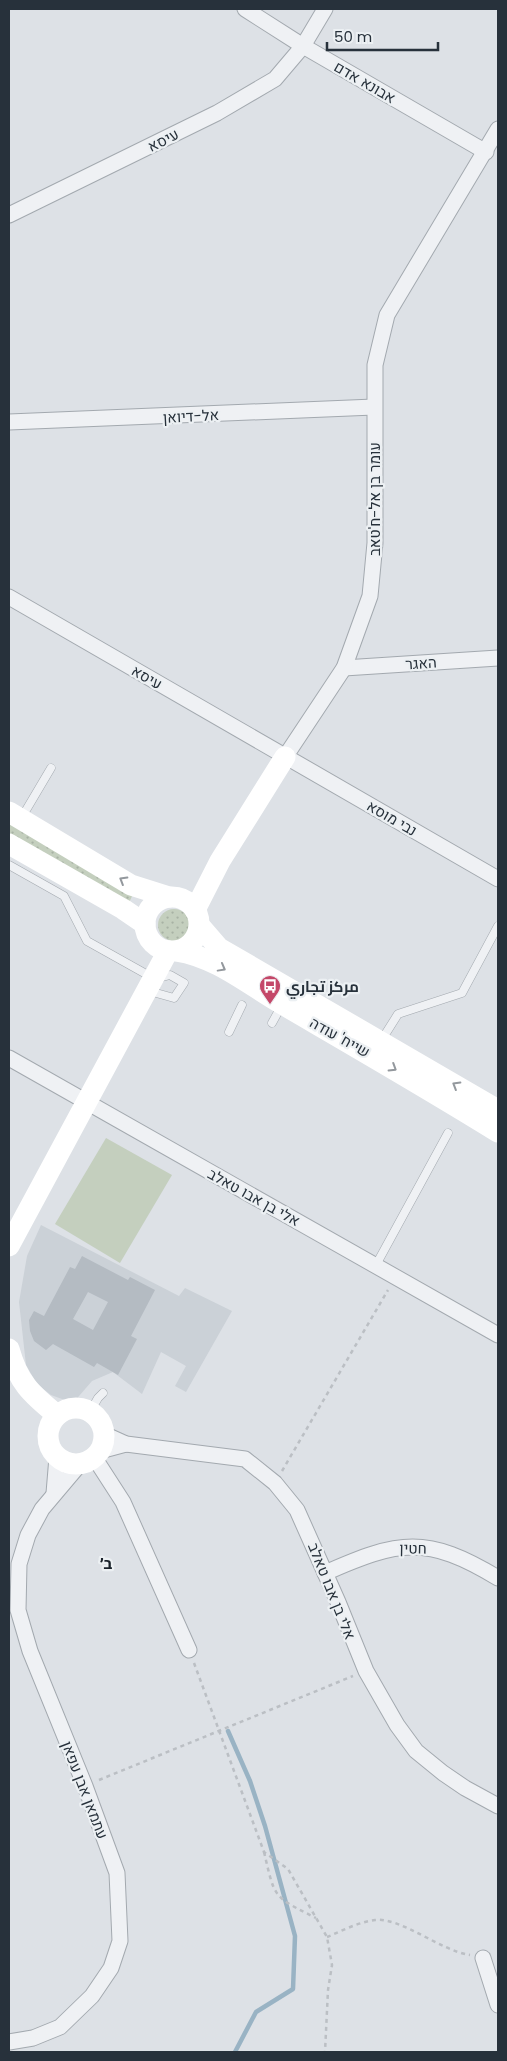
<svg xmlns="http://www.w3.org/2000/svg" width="507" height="2061" viewBox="0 0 507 2061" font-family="Poppins,Cairo,Heebo,sans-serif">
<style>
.built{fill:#cbd1d7}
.grass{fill:url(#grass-dots)}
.pitch{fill:#c4cfbe}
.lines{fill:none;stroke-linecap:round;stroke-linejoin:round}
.stream{stroke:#99b3c4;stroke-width:4.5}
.building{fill:#b4bbc2;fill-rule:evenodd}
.lane-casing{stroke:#a3a9af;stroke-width:9}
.street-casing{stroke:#a3a9af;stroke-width:17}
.path{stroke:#bbbfc4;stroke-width:2.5;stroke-dasharray:4 4;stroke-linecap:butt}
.lane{stroke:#eff1f4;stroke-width:8}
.street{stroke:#eff1f4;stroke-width:15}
.secondary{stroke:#fff;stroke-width:21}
.oneway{stroke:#93989d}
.labels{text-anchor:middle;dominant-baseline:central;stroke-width:4.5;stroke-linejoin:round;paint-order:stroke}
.street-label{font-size:15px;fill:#27313b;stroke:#ecf0f3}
.poi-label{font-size:15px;font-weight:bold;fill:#27313b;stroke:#ecf0f3;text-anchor:start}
.neighbourhood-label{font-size:16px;font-weight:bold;fill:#1a222b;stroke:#ecf0f3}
</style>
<defs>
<pattern id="grass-dots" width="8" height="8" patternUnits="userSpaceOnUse" patternTransform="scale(1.25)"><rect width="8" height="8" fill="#c4cfbe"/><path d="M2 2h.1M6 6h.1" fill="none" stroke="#a8b2a4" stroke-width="1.8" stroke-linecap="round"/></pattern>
</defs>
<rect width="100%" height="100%" fill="#dde1e6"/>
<!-- built -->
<path class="built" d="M41 1225 179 1296 185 1288 232 1311 186 1392 175 1386 186 1366 161 1352 142 1394 113 1372 92 1381 73 1403 51 1395 37 1384 26 1365 19 1302 27 1256Z"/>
<!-- grass -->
<g class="grass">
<path d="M9 819 133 894 128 905 9 833Z"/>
<circle cx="174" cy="925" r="16"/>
</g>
<!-- pitch -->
<path class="pitch" d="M106 1138 172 1175 120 1263 55 1224Z"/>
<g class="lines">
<!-- stream -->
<path class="stream" d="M228 1731 250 1781 265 1826 295 1936 293 1989 256 2012 235 2052"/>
</g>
<!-- building -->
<path class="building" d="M82 1256 128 1280 130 1277 155 1290 131 1336 137 1339 118 1375 97 1363 94 1367 53 1344 46 1350 34 1341 30 1331 29 1320 34 1311 44 1316 70 1267 75 1269ZM88 1292 108 1302 93 1330 73 1319Z"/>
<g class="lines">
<!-- lane casing -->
<g class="lane-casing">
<g id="lane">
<path d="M22 817 51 768"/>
<path d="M9 865 64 896 87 941 155 979 170 975 184 983 174 998 149 991"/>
<path d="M272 1023 282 1005"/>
<path d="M229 1032 242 1005"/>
<path d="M381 1041 398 1014 462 993 498 926"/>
<path d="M376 1265 448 1133"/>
<path d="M90 1412 98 1398 103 1393"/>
</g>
</g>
<!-- street casing -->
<g class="street-casing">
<g id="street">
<path d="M245 9 303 46 486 152"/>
<path d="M9 215 217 113 275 79 303 46 325 9"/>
<path d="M9 422 374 407"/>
<path d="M9 597 498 879"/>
<path d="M344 668 498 658"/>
<path d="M285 757 344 668 370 596 375 543V365L387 315 498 129"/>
<path d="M9 1058 498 1335"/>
<path d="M104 1434 126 1444 245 1459 275 1483 297 1510 338 1602 366 1671 397 1725 416 1751 443 1773 465 1788 498 1806"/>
<path d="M100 1451 126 1444"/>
<path d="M94 1457 123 1502 189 1650"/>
<path d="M54 1493 57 1457"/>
<path d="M325 1573C399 1540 427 1535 498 1578"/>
<path d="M483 1958 498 2005"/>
<path d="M9 2042 33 2038 60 2027 92 1996 111 1968 120 1941 117 1873 85 1786 30 1651 18 1610 19 1564 28 1535 42 1509 80 1464"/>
</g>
</g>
<!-- path -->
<g class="path">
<path d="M282 1471 388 1290"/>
<path d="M194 1663 264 1852 288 1869 327 1937 332 1965 328 1990 325 2052"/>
<path d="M99 1780 353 1676"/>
<path d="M264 1852C275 1898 272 1896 316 1918"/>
<path d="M327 1937C342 1931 358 1922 375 1920 401 1917 441 1951 470 1955"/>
</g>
<!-- lane -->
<use href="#lane" class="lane"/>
<!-- street -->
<use href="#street" class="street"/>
<!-- secondary -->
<g class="secondary">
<path d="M9 812 131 885 169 897"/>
<path d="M9 844 123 909 145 924"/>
<circle cx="172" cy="924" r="27"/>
<path d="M195 910 220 861 285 757"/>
<path d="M200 926 219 948 498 1110"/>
<path d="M177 951C216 957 249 985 282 1004 354 1046 427 1088 498 1132"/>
<path d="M9 1246 168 951"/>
<path d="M9 1349C18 1382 31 1394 57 1415"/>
<circle cx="76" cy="1436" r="28"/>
</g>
</g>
<!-- one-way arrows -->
<defs><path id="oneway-chevron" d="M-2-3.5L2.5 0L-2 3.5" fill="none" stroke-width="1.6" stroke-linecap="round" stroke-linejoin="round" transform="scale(1.25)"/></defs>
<g class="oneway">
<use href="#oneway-chevron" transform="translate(123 880) rotate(-149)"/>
<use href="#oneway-chevron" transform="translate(222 968) rotate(29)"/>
<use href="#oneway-chevron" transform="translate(393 1068) rotate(32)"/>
<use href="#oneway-chevron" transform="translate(456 1085) rotate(-149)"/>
</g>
<!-- icons -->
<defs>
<g id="bus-pin" transform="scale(1.125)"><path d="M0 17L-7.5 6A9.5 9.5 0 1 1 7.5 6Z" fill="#c44869" stroke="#ecf0f3"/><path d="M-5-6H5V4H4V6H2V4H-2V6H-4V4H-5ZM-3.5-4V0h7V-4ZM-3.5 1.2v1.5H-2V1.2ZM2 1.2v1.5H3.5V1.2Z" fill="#fff"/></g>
</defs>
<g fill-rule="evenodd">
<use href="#bus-pin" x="270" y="986"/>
</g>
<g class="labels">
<!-- street labels -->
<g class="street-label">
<text transform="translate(365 82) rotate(30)">אבונא אדם</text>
<text transform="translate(163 140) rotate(-27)">עיסא</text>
<text transform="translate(191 416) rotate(-3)">אל-דיואן</text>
<text transform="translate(374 499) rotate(-90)">עומר בן אל-ח'טאב</text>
<text transform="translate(421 663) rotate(-4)">האגר</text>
<text transform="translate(147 677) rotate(30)">עיסא</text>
<text transform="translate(392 818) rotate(30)">נבי מוסא</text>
<text transform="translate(340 1037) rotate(29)">שייח' עודה</text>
<text transform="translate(254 1197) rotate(29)">אלי בן אבו טאלב</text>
<text transform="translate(413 1548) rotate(1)">חטין</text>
<text transform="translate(332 1591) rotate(68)">אלי בן אבו טאלב</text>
<text transform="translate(85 1790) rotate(69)">עתמאן אבן עפאן</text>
</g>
<!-- poi labels -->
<g class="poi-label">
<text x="286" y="986">مركز تجاري</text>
</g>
<!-- neighbourhood labels -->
<g class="neighbourhood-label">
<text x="106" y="1563">ב׳</text>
</g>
</g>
<!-- border -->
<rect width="507" height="2061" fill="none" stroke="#27313b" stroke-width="20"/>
<!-- scale -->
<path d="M327 42v8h111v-8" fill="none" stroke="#27313b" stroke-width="2.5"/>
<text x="334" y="42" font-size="15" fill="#27313b" stroke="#ecf0f3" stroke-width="4" paint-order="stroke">50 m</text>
</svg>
